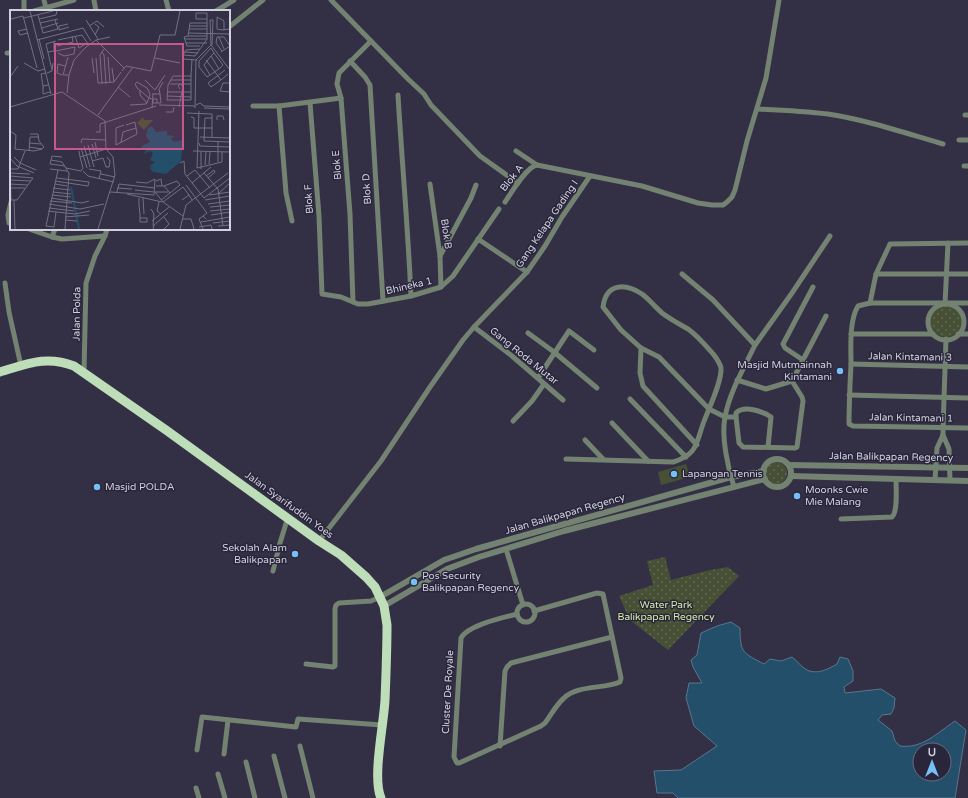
<svg xmlns="http://www.w3.org/2000/svg" width="968" height="798" viewBox="0 0 968 798" font-family="'Varela Round',sans-serif">
<style>
.grass{fill:url(#grass-dots)}
.pitch{fill:#475035}
.water{fill:#244f6a;stroke:#58768d;fill-rule:evenodd}
.lines{fill:none;stroke-linecap:round;stroke-linejoin:round}
.minor{stroke:#738271;stroke-width:5}
.tertiary{stroke:#738271;stroke-width:6}
.trunk{stroke:#bedeb9;stroke-width:9}
.poi-dot{fill:#77bff7;stroke:#29263b;stroke-width:1.5}
.labels{text-anchor:middle;dominant-baseline:central;stroke-width:3;stroke-linejoin:round;paint-order:stroke}
.street-label{font-size:10px;fill:#d1d0de;stroke:#29263b}
.poi-label{font-size:10px;fill:#d1d0de;stroke:#29263b;text-anchor:start}
.park-label{font-size:10px;fill:#d5eda6;stroke:#29263b}
.inset-river{fill:none;stroke:#244f6a;stroke-width:2}
.inset-road{fill:none;stroke:#727083;stroke-width:1}
.view{fill:#c75889;fill-opacity:0.15;stroke:#c75889;stroke-width:2}
.inset-edge{fill:none;stroke:#d1d0de;stroke-width:2}
</style>
<defs>
<pattern id="grass-dots" width="8" height="8" patternUnits="userSpaceOnUse"><rect width="8" height="8" fill="#475035"/><path d="M2 2h.1M6 6h.1" fill="none" stroke="#606852" stroke-width="1.8" stroke-linecap="round"/></pattern>
</defs>
<rect width="100%" height="100%" fill="#333046"/>
<!-- grass -->
<g class="grass">
<circle cx="946" cy="321" r="16"/>
<circle cx="776" cy="473" r="11"/>
<path d="M665 557 671 580 710 570 728 567 739 576 668 650 630 620 619 596 653 585 647 561Z"/>
</g>
<!-- pitch -->
<path class="pitch" d="M686 464 690 477 661 485 658 472Z"/>
<!-- water -->
<path class="water" d="M731 622 740 628C740 653 743 653 764 664L770 659 781 661 792 657C796 660 800 665 804 668 814 676 827 670 837 664L840 657 848 659 853 671V681L844 687 845 693 881 689 895 698 894 708 891 714 882 715 878 720 892 731 895 741 900 746C922 749 937 733 955 721L966 730 955 798H678L673 793H657L654 771 681 770 717 746 694 726 686 698 689 683H702L693 667 691 660 697 655 701 633 717 626ZM920 750H944V774H920Z"/>
<g class="lines">
<!-- minor -->
<g class="minor">
<path d="M44 0 46 8"/>
<path d="M94 0 96 11"/>
<path d="M166 0 169 11"/>
<path d="M331 0 408 79 424 94 431 105 480 156 518 183"/>
<path d="M24 11V0"/>
<path d="M34 11 74 0"/>
<path d="M216 11 234 0"/>
<path d="M229 27 263 0"/>
<path d="M7 53H11"/>
<path d="M350 61 365 77 370 85 383 301"/>
<path d="M398 95C402 162 408 229 411 296"/>
<path d="M310 103 319 216 322 294 341 297 358 304H368L411 296 441 287 453 276 499 209"/>
<path d="M253 106H279L341 98"/>
<path d="M279 106 286 193 292 221"/>
<path d="M758 109C781 110 804 111 828 114 867 120 905 133 943 144"/>
<path d="M965 115H968"/>
<path d="M959 140H968"/>
<path d="M516 151 537 165"/>
<path d="M964 166H968"/>
<path d="M430 184 440 256 441 287"/>
<path d="M11 202 8 215 9 223 11 224"/>
<path d="M505 202C512 192 526 167 537 165L642 186 698 203 712 205H723L727 202 732 197 735 190 747 141 766 78 779 0"/>
<path d="M29 229 52 237"/>
<path d="M55 229 52 237 62 239 105 236 107 229"/>
<path d="M478 239 527 272"/>
<path d="M440 256 471 198 476 185"/>
<path d="M682 274 713 300 755 345 792 293 830 236"/>
<path d="M876 274H968"/>
<path d="M5 283 9 312 21 366"/>
<path d="M353 302 350 214 341 98 337 84 339 73 371 41"/>
<path d="M870 303 876 274 890 244 968 243"/>
<path d="M968 303H870L858 306C849 321 851 347 851 364 850 384 849 404 849 424L853 426 968 428"/>
<path d="M945 304 948 243"/>
<circle cx="946" cy="322" r="18"/>
<path d="M474 327 512 356 563 400"/>
<path d="M528 333 554 352 597 388"/>
<path d="M851 334H933"/>
<path d="M958 334H968"/>
<path d="M641 348 640 373 643 386 697 445"/>
<path d="M803 360 826 316"/>
<path d="M851 364 968 367"/>
<path d="M84 372 86 283 95 256 105 236"/>
<path d="M538 378 569 331 594 350"/>
<path d="M737 380 766 389 792 381 803 360 785 348 783 344 813 287"/>
<path d="M849 395 968 398"/>
<path d="M630 399 686 457"/>
<path d="M513 421 532 401 544 384"/>
<path d="M612 423 648 461"/>
<path d="M943 435 949 449 950 480"/>
<path d="M585 440 603 459"/>
<path d="M768 447 771 417C762 411 744 405 736 413V417L739 443 743 447 795 448 797 447 803 401 802 397 792 381"/>
<path d="M566 459 673 462C697 455 696 444 703 424 708 410 722 382 721 368 720 363 717 359 714 355 706 346 698 336 688 329 679 324 670 319 662 313 655 307 649 299 642 294 625 283 606 283 603 307L621 330 641 348 659 357 709 409 725 417H736"/>
<path d="M935 480 937 448 943 435V428L946 339"/>
<path d="M734 487C728 468 721 437 725 417 730 391 744 368 755 345"/>
<path d="M841 519 892 517C898 511 896 488 896 479"/>
<path d="M319 541 381 461 430 387 463 340 474 327 527 272 545 246 562 217 590 176"/>
<path d="M506 549 523 605"/>
<path d="M273 571 280 543 288 517"/>
<circle cx="526" cy="613" r="9"/>
<path d="M517 614C502 618 468 625 461 638L454 757 457 763H459L541 726 545 723C551 715 556 705 564 698 577 685 604 689 620 682L621 678 603 594 597 593 534 611"/>
<path d="M306 664 333 667 335 666V609L336 605 339 603 371 601 380 597"/>
<path d="M300 746 313 798"/>
<path d="M500 746 505 671 507 667 511 663 612 637"/>
<path d="M197 750 202 717 296 727 298 719 382 725"/>
<path d="M224 754 228 720"/>
<path d="M274 756 285 798"/>
<path d="M246 762 255 798"/>
<path d="M218 774 225 798"/>
<path d="M196 788 199 798"/>
</g>
<!-- tertiary -->
<g class="tertiary">
<circle cx="777" cy="473" r="14"/>
<path d="M789 465 968 468"/>
<path d="M791 476 968 481"/>
<path d="M380 597 444 560 476 549 731 477 764 471"/>
<path d="M384 606 447 569 479 557 564 531 765 479"/>
</g>
<!-- trunk -->
<path class="trunk" d="M0 372C27 364 46 355 74 366L166 430 319 541 341 555 366 577 375 587 384 606 387 625C387 650 386 675 385 700 384 723 372 778 381 798"/>
</g>
<!-- markers -->
<g class="poi-dot">
<circle cx="840" cy="371" r="4"/>
<circle cx="674" cy="474" r="4"/>
<circle cx="97" cy="487" r="4"/>
<circle cx="797" cy="496" r="4"/>
<circle cx="295" cy="554" r="4"/>
<circle cx="414" cy="582" r="4"/>
</g>
<g class="labels">
<!-- street labels -->
<g class="street-label">
<text transform="translate(337 165) rotate(-95)">Blok E</text>
<text transform="translate(512 178) rotate(-52)">Blok A</text>
<text transform="translate(367 189) rotate(-94)">Blok D</text>
<text transform="translate(309 199) rotate(-94)">Blok F</text>
<text transform="translate(547 224) rotate(-56)">Gang Kelapa Gading I</text>
<text transform="translate(446 234) rotate(82)">Blok B</text>
<text transform="translate(409 286) rotate(-13)">Bhineka 1</text>
<text transform="translate(77 314) rotate(-89)">Jalan Polda</text>
<text transform="translate(524 356) rotate(39)">Gang Roda Mutar</text>
<text transform="translate(910 357) rotate(1)">Jalan Kintamani 3</text>
<text transform="translate(911 418) rotate(1)">Jalan Kintamani 1</text>
<text transform="translate(891 457) rotate(1)">Jalan Balikpapan Regency</text>
<text transform="translate(289 505) rotate(36)">Jalan Syarifuddin Yoes</text>
<text transform="translate(565 514) rotate(-16)">Jalan Balikpapan Regency</text>
<text transform="translate(448 692) rotate(-87)">Cluster De Royale</text>
</g>
<!-- poi labels -->
<g class="poi-label">
<text x="832" y="365" text-anchor="end">Masjid Mutmainnah<tspan x="832" dy="12">Kintamani</tspan></text>
<text x="682" y="474">Lapangan Tennis</text>
<text x="105" y="487">Masjid POLDA</text>
<text x="805" y="490">Moonks Cwie<tspan x="805" dy="12">Mie Malang</tspan></text>
<text x="287" y="548" text-anchor="end">Sekolah Alam<tspan x="287" dy="12">Balikpapan</tspan></text>
<text x="422" y="576">Pos Security<tspan x="422" dy="12">Balikpapan Regency</tspan></text>
</g>
<!-- park labels -->
<g class="park-label">
<text x="666" y="605">Water Park<tspan x="666" dy="12">Balikpapan Regency</tspan></text>
</g>
</g>
<!-- overview -->
<g transform="translate(10 10)">
<rect width="220" height="220" fill="#333046"/>
<path d="M133 107 134 110H143L134 120 127 113Z" fill="#475035"/>
<path d="M142 116 146 122 157 121V125L164 126 161 129 164 132 173 130 171 151 156 164 143 162 140 158 143 156 140 157V156L145 152 140 150 143 143 140 141 134 144 136 140 132 139V136L140 132 136 126 138 118Z" fill="#244f6a"/>
<path class="inset-river" d="M61 177 69 219"/>
<path class="inset-road" d="M20 1 41 84M28 5 33 23 48 19 45 10M14 8 43 1M1 9 13 6 27 58M29 9 46 5 47 1M76 10 88 29M30 13 48 9M58 14 49 16V20L59 17M85 14 89 17 85 25M79 16 87 11 94 17M179 16H197M32 18 48 13M17 19 8 21 10 25 18 23M179 19H197M214 20V11L207 7V19L212 20 220 19M178 23 219 24 220 30M65 26 69 38 77 33M178 26H197M209 27 214 39M29 29 34 49M175 29H197M27 30 73 18 81 31M48 30 72 25 78 34M86 30 114 58M176 33H197M201 35 220 60M201 35 200 10H203M202 35 203 10M47 36 63 32 62 26M190 36H177L174 27 178 26 180 13H197M46 41 65 37 64 44 54 46 48 43M38 42 44 41V31M92 42 94 45 96 74M175 42 188 43M211 42 220 36 214 27H207L206 33 212 41M185 46 197 29V3H186V9H197M185 46 173 45 176 40 190 39M201 46 204 43 213 55 209 59M58 47 53 65H59L64 50 76 37 86 30 100 27M98 47 100 73M82 48 84 63M86 48 88 73 104 72 111 62M145 48 170 53M173 49 187 50M196 50 211 70 218 64M14 53 28 61 35 59M102 58 104 72M42 60 36 34 46 31M112 61 116 56 141 61 150 25H165L170 1M37 63 42 61 43 53M52 65 47 63 48 54 55 56M200 65 194 55 201 46 209 59 197 67 189 57V51L201 38 204 43M181 66H163L158 75 157 90H181V66L182 49M0 67 8 56M135 70 145 80 155 65M161 70H181M211 70 201 77 198 73 215 60M220 73H213L210 81 220 82M92 74 90 45 94 39M160 74H181M38 75 33 76V84L40 82M33 76 31 64 36 63M108 77 120 87M130 80V85L137 93M158 82H181M57 83 59 65M143 84H150L149 79 153 72M157 86 181 87M147 93V89H143V93H151L150 84M120 95 136 94 137 93 138 90 139 88 140 84 137 78 127 72 125 74 127 78 139 88 142 89M149 95 185 96M186 95 190 93 194 96 220 97M0 97 52 82 95 111 96 139 103 147 105 165 88 219M169 97 173 76 170 74 168 76 170 79M142 98 143 83M185 98 186 50 201 35M194 98 220 99M189 101 187 158 212 152V142M156 102H163L164 97M177 103 202 104V127M88 105 123 57M181 107 184 108V118H202M202 108H195L194 131 220 132M207 110V106H213L214 110M114 115 106 118V135L127 124 125 112 116 115M0 121 6 125 5 139 24 141 32 139M86 122H90V114L146 96M20 124H28L29 131 34 137 32 139M190 127 220 128M85 132 88 146M111 132 113 122 126 118M19 133 31 134M71 133 72 129 96 130M189 133 190 136 220 137M82 134 86 148M78 135 84 157M74 136 80 157M19 137 32 139M71 138 77 158M19 141 20 127H28M69 141 70 147 96 139M183 141 220 142M4 147 10 153 26 160M0 148 7 156 24 163M41 150 42 146 52 147M82 151 93 148 96 157H99L100 151 97 147M208 152V131M170 153 174 151 175 164 194 188 220 168M199 154 200 142M0 155 1 190M195 155 196 142M55 156 40 154 41 150 52 152 59 163 55 219M56 158 71 161 73 158 70 147M0 159H8L15 141M40 159 57 161M79 159 91 161 89 169M191 159V142M73 161 78 166 104 172M0 163 20 164M194 163 208 179 213 216M91 164 105 167M0 166 23 168 7 190H0M177 166 185 160 200 178M196 166 204 160 205 162 198 168M0 170 21 171M45 171 78 176 79 172 47 168M146 171 151 169 152 176M182 173 201 157M0 174 18 175M45 174 57 176M176 175 197 203 193 206 196 209M146 176H154L160 183M0 178H15M43 178 60 180M107 178 122 179M125 180 144 182M43 182 61 184M100 182 144 185 145 169 137 173 126 172M107 182 109 174 145 178M145 182 153 192 173 206M145 182H158M209 183 220 173M117 184 152 192M42 185 61 187M199 185 220 182M41 188 72 193 79 191M129 188V195L130 204V212H137V208H130M133 188 134 204M4 190 5 219M151 190 170 175 167 171 154 176M172 190 179 185 182 190M195 190 220 186M40 191 62 193M149 192 147 201 151 204M153 192 173 177 179 185M39 194 70 199M198 194 220 191M200 197 220 195M39 198 64 201M70 199 94 194M141 199 144 204 143 216M38 201 65 204 80 201M200 201 220 199M46 202 44 217 36 216 48 160M201 205 220 202M55 207 79 205M173 209H181L184 219M55 210 67 211M142 211 159 197M191 212 220 207M203 213 220 211M208 216 220 215M189 217 201 215 202 219M143 219 144 215 158 203M154 219 159 214 154 207M170 219 176 195 218 163M193 219 189 209 193 206"/>
<path class="view" d="M45 34H173V139H45Z"/>
<rect width="220" height="220" class="inset-edge"/>
</g>
<!-- north arrow -->
<g transform="translate(932 762)"><circle r="19" fill="#29263b" stroke="#6c6a7c"/>
<path d="M0-3L7 15L0 10L-7 15Z" fill="#77bff7"/>
<text y="-6" font-size="11" font-weight="bold" text-anchor="middle" fill="#d1d0de">U</text>
</g>
</svg>
